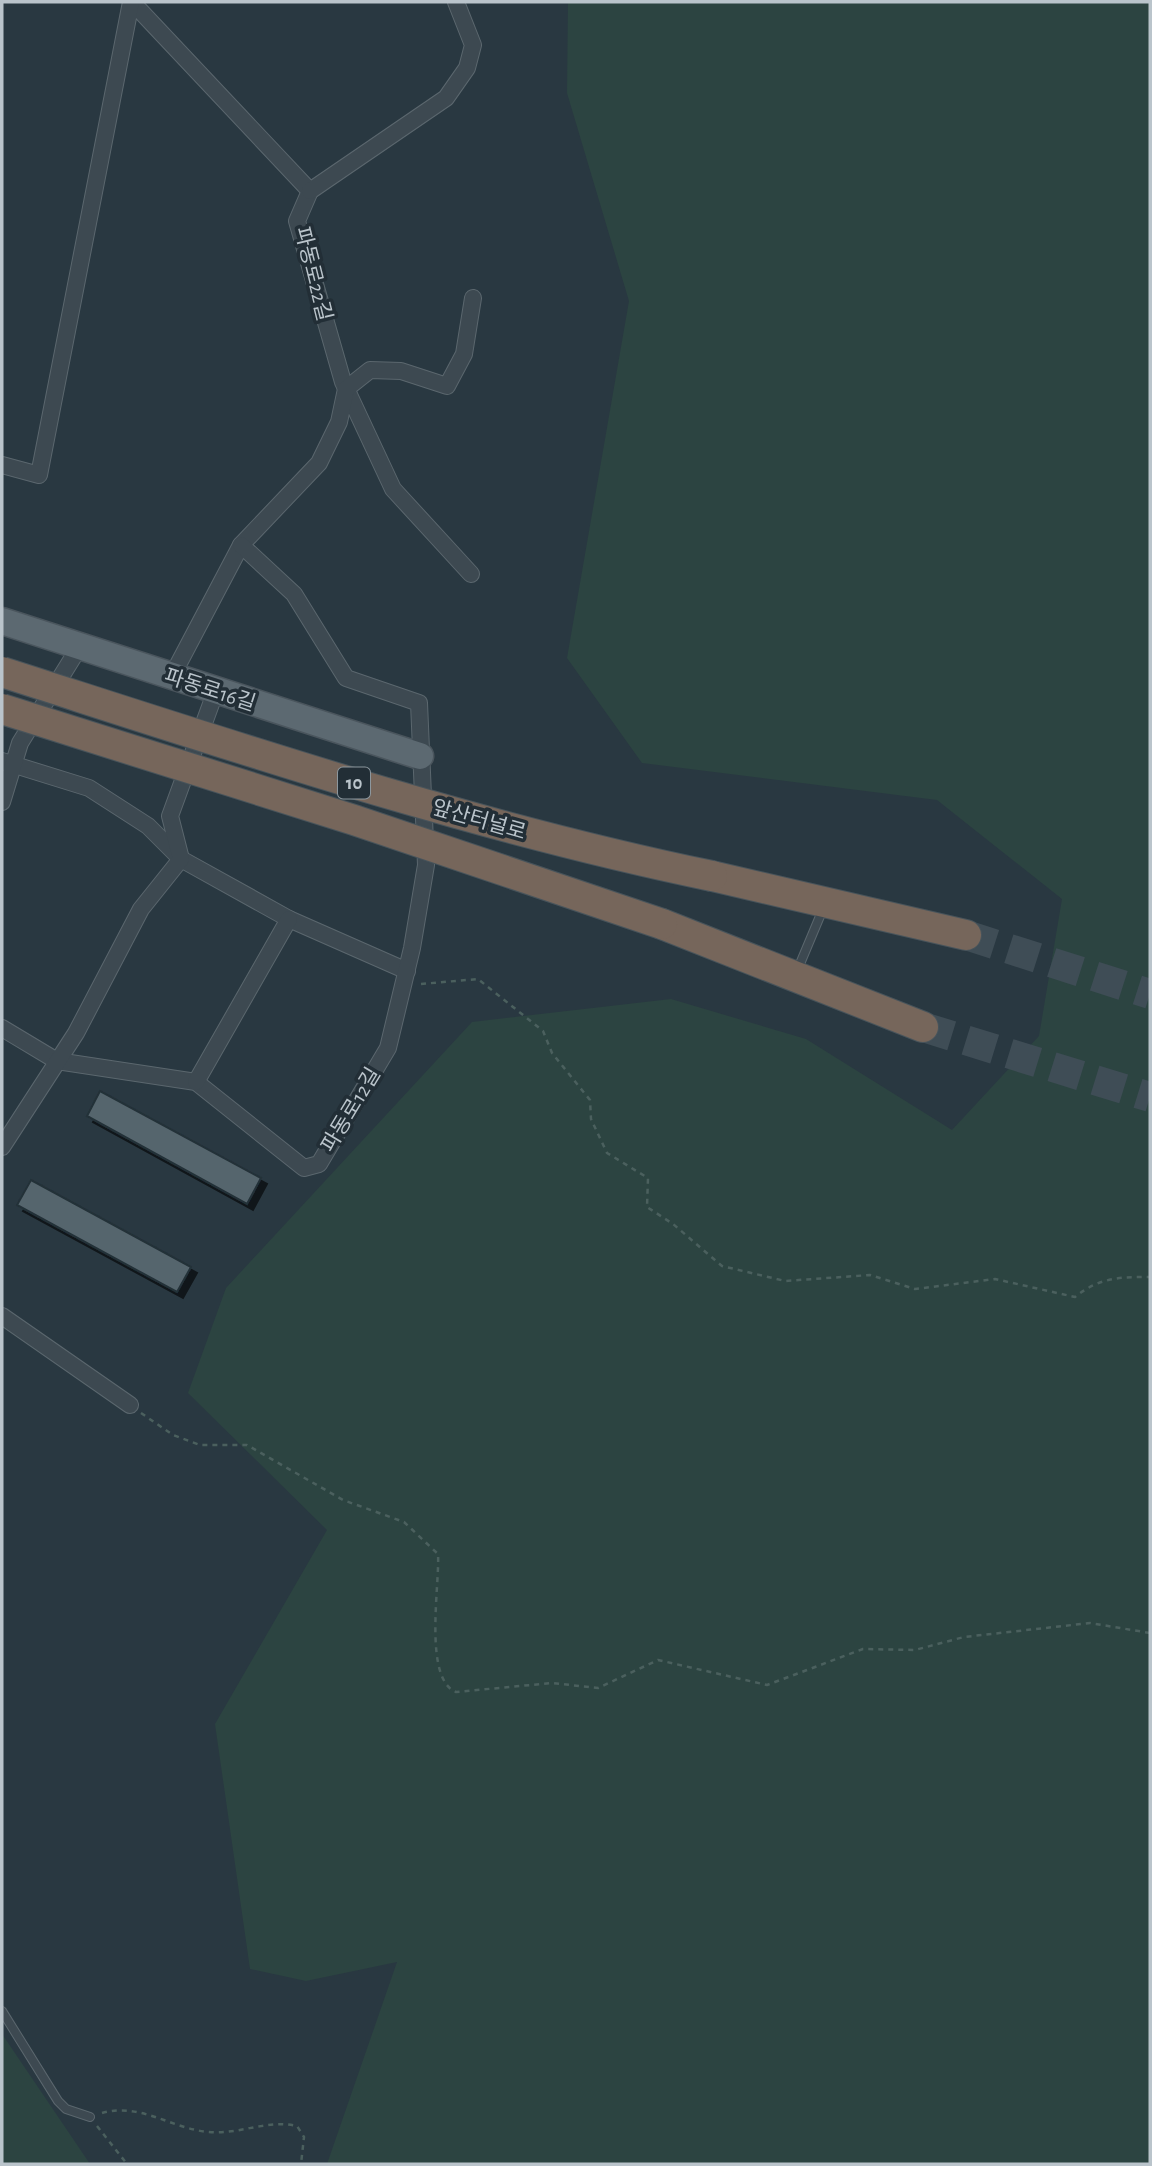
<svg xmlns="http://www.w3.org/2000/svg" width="1152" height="2166" viewBox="0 0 1152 2166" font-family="'Alegreya Sans','Noto Sans KR',sans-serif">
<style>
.green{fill:#2c4441}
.building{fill:#55656d;stroke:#243038;stroke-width:2;filter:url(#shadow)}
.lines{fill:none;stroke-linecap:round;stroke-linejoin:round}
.highway-tunnel{stroke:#3f4d56;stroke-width:30;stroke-dasharray:30 15;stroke-linecap:butt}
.lane-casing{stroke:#5b676e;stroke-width:10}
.street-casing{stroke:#5b676e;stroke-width:18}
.primary-casing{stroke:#4a555d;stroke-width:29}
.highway-casing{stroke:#48545b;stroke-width:32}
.path{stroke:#4b605e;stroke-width:2.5;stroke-dasharray:5 5;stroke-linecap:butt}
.lane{stroke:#3d4951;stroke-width:8}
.street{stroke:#3d4951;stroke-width:16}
.primary{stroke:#5c6971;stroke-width:26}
.highway{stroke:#76665b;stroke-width:30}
.highway-bridge-casing{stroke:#48545b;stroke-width:32;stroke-linecap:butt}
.highway-bridge{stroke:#76665b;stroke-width:30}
.labels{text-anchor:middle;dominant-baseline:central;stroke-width:7;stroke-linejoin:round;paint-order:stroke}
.shield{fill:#222e36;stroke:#8c979e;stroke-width:2}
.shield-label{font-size:19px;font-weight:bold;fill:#bac4cb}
.street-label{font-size:21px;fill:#bac4cb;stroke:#222e36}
</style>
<defs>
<filter id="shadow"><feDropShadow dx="6" dy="6" stdDeviation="0" flood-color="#0009"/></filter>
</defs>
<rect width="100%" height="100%" fill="#293841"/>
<!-- green -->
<g class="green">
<path d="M568 2H1150V2164H327L397 1962 306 1981 250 1969 215 1724 327 1530 188 1393 226 1288 472 1022 671 999 806 1039 952 1130 1039 1036 1062 899 937 800 642 763 567 658 629 301 567 93Z"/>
<path d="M2 2034 88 2161 90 2164H2Z"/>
</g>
<!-- building -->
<g class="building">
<path d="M100 1091 261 1178 247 1204 87 1116Z"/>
<path d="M31 1180 191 1267 177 1292 17 1205Z"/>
</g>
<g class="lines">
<!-- highway-tunnel -->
<g class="highway-tunnel">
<path d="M966 935 1150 994"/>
<path d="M923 1027 1150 1097"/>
</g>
<!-- lane casing -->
<g class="lane-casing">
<g id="lane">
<path d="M797 971 823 909"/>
<path d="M2 2011 58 2101 66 2109 90 2117"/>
</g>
</g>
<!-- street casing -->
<g class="street-casing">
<g id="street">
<path d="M132 2 310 191 297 221 343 382 393 489 471 574"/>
<path d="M310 191 446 98 467 68 473 45 456 2"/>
<path d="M2 465 39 475 131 2"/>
<path d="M171 678 241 545 319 463 339 422 346 389 370 370 401 371 447 386 464 354 473 298"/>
<path d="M2 761 89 788 148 826 181 859 289 919 407 971"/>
<path d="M2 802 20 743 80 646 87 648"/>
<path d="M2 1028 57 1061 196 1082 304 1168 319 1164 388 1048 412 948 426 865 419 703 346 678 294 594 241 545"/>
<path d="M196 1082 289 919"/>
<path d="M2 1147 76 1033 141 909 181 859 170 816 215 693 204 690"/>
<path d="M2 1316 130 1405"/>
</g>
</g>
<!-- primary casing -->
<g class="primary-casing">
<path id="primary" d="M2 621 420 756"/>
</g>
<!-- highway casing -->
<g class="highway-casing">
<g id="highway">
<path d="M712 876 966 935"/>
<path d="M662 924 923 1027"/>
</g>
</g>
<!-- path -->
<g class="path">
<path d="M421 984 478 979 543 1031 552 1053 590 1100 591 1119 607 1153 648 1178 647 1207 673 1224 722 1266 785 1281 870 1275 915 1289 995 1279 1075 1297C1100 1277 1120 1277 1150 1277"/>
<path d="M141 1413 173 1435 200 1445H247L343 1500 404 1522 438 1554C440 1584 423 1679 456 1692L552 1683 598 1688 658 1660 767 1685 863 1649 915 1650 964 1637 1090 1623 1150 1633"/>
<path d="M102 2113C140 2102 172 2129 209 2132 238 2135 268 2119 297 2126L304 2137 301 2164"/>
<path d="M97 2126 127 2164"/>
</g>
<!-- lane -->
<use href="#lane" class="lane"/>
<!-- street -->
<use href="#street" class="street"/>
<!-- primary -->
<use href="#primary" class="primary"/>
<!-- highway -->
<use href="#highway" class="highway"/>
<!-- highway-bridge casing -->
<g class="highway-bridge-casing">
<g id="highway-bridge">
<path d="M2 672C236 747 470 826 712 876"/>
<path d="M2 709 354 820 662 924"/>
</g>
</g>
<!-- highway-bridge -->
<use href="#highway-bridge" class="highway-bridge"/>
</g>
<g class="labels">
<!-- shield labels -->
<rect class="shield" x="338" y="767.5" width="32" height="31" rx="5"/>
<g class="shield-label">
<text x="354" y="783">10</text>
</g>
<!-- street labels -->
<g class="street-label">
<text transform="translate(313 274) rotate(76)">파동로22길</text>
<text transform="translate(210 690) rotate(18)">파동로16길</text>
<text transform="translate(479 820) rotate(16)">앞산터널로</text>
<text transform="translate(351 1110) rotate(-59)">파동로12길</text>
</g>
</g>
<!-- border -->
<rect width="1152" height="2166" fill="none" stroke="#bac4cb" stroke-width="7"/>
</svg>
